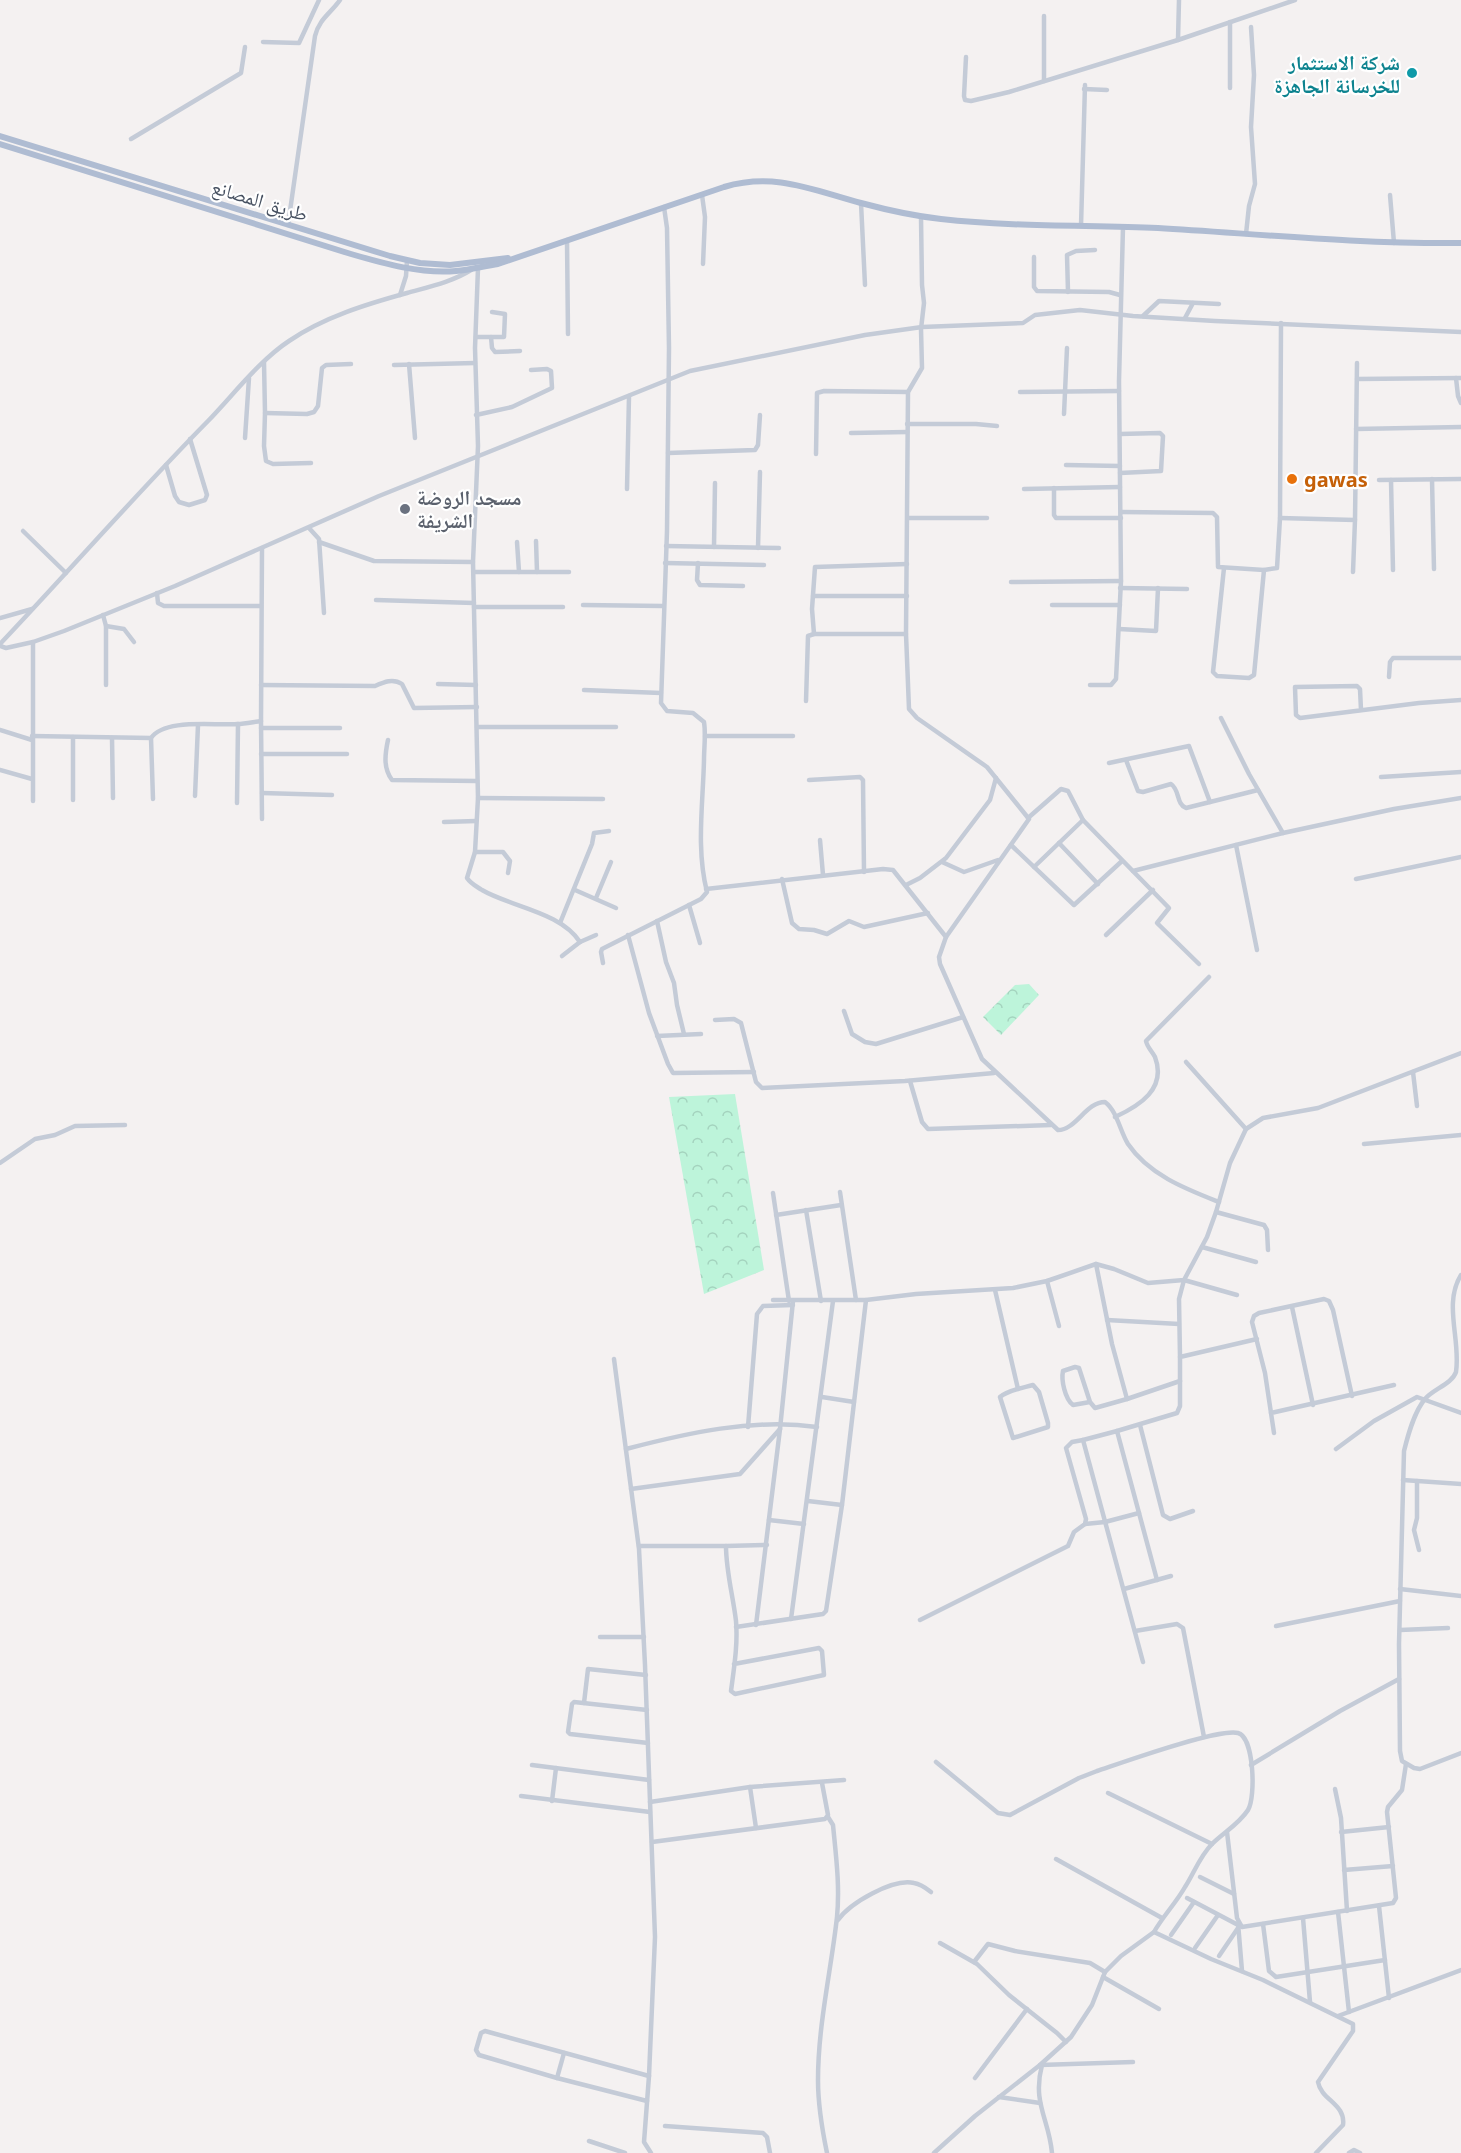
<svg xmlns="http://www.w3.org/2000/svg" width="1461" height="2153" viewBox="0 0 1461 2153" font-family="'Noto Sans','Noto Naskh Arabic',sans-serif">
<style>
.forest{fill:url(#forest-crowns)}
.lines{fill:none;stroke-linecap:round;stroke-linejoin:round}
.minor{stroke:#c4cbd7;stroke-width:4.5}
.major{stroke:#afbcd2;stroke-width:6}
.culture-dot{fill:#0f9aa8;stroke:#fff;stroke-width:2}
.food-dot{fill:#e8710a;stroke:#fff;stroke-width:2}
.worship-dot{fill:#6b7280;stroke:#fff;stroke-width:2}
.labels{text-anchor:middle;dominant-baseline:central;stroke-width:4.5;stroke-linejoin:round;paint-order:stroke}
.culture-label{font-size:20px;font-weight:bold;fill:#0d838f;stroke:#fff;text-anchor:end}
.street-label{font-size:20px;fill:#475161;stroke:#fff}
.food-label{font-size:20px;font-weight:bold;fill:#c56008;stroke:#fff;text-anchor:start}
.worship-label{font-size:20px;font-weight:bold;fill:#5b616d;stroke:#fff;text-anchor:start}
</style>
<defs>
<pattern id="forest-crowns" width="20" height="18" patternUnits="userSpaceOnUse" patternTransform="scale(1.5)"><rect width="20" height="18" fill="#bdf4da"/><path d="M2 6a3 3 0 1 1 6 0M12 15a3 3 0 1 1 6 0" fill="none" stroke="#a4d3be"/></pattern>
</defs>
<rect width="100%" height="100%" fill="#f4f1f1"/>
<!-- forest -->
<g class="forest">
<path d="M1029 984 1039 995 1001 1035 983 1017 1015 985Z"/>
<path d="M735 1094 764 1270 704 1294 669 1097Z"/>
</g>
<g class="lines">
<!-- minor -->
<g class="minor">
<path d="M1044 16V81"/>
<path d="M1230 22V88"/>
<path d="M1178 40 1179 0"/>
<path d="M263 42 299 43 319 0"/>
<path d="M966 57 964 96 965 100 971 101 1009 92 1178 40 1295 0"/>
<path d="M1084 89 1107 90"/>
<path d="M131 139 241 73 245 47"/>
<path d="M702 195 705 217 703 264"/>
<path d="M1390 195 1394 243"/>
<path d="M861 203 865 285"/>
<path d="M921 217 922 285 924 303 921 329 922 368 908 392 906 634 909 709 917 718 987 767 1029 819 946 937"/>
<path d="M288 225 315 36C319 19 331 13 340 0"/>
<path d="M1081 226 1085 85"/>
<path d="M1246 234 1249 206 1255 184 1251 127 1254 75 1251 27"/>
<path d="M567 240 568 334"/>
<path d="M1034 257V287L1037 291 1109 292 1120 295"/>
<path d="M478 268 475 348 478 446 473 562 478 798 475 852 467 878C471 884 476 886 482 890 511 907 561 912 580 942"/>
<path d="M1068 292 1067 255 1076 251 1095 250"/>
<path d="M400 295 406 276 407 260"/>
<path d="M1143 316 1159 301 1219 304"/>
<path d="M1185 318 1193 303"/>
<path d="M476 337H491L492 348 495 352 520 351"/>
<path d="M491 337H504L505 314 492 312"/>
<path d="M264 362 265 413 264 446 266 461 273 464 311 463"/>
<path d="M409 364 415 438"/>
<path d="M394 365 475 363"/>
<path d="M1456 378 1458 396 1461 403"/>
<path d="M1357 379 1461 378"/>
<path d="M1020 392 1119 391"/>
<path d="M265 413 307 414 314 412 318 406 322 368 326 365 351 364"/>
<path d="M1064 414 1067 348"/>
<path d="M476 415 512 407 552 388 551 371 547 369 531 370"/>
<path d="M907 424H976L997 426"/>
<path d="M1356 429 1461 427"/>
<path d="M851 433 907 432"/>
<path d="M245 438 249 378"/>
<path d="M668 453 755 450 758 445 760 415"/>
<path d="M816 454 817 393 824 391 908 392"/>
<path d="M166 465 175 496 179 502 189 505 205 500 207 495 190 439"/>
<path d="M1066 465 1120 466"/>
<path d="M1120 473 1161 471 1163 436 1160 433 1120 434"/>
<path d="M1432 479 1434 569"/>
<path d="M1379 480 1461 479"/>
<path d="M1391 480 1393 570"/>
<path d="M1054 488V515L1056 518H1121"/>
<path d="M627 489 629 396"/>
<path d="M1024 489 1120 487"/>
<path d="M1121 512 1213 513 1217 517 1218 567 1264 570 1277 568 1280 518 1281 323"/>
<path d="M908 518H987"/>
<path d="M1280 518 1355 520 1353 572"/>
<path d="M1355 520 1357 363"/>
<path d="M309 528 319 539 324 613"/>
<path d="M23 531 66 573"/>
<path d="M536 541 537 572"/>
<path d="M319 542 374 561 473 562"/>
<path d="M517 542 519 572"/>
<path d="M666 546 779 548"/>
<path d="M714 547 715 483"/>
<path d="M758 548 760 472"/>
<path d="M665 563 764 565"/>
<path d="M698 563 697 580 700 585 743 586"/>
<path d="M1224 568 1213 672 1217 676 1249 678 1254 675 1264 570"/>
<path d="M474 572H569"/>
<path d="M1011 582 1121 581"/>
<path d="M1120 588 1187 589"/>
<path d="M157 593 158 603 164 606H261"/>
<path d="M813 596H907"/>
<path d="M376 600 474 603"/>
<path d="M583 605 663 606"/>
<path d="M1052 605H1120"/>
<path d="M474 607H563"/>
<path d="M103 615 106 626V685"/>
<path d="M0 618 32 609"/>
<path d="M106 626 124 629 134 642"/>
<path d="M1119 629 1156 631 1158 588"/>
<path d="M814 634 812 609 815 567 907 564"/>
<path d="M33 642V801"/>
<path d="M0 644C70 570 137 493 208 421 233 395 260 360 289 341 324 317 367 304 407 293 428 287 452 282 471 270"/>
<path d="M0 646 6 648 33 642 64 631 175 586 379 496 690 371 865 335 922 327 1023 323 1035 315 1080 310 1133 316 1215 321 1461 332"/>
<path d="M1389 677 1390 662 1393 658H1461"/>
<path d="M438 684 476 685"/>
<path d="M261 685 375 686C384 682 393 678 402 684L414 708 477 707"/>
<path d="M1090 685H1111L1116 679 1121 581 1119 381 1123 227"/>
<path d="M584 690 661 693"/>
<path d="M806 701 808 636 814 634H906"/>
<path d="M1361 710 1360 689 1357 686 1295 687 1296 715 1300 718 1419 703 1461 700"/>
<path d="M1221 718 1249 774 1283 833"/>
<path d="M477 727H616"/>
<path d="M261 728H340"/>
<path d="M0 730 32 740"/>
<path d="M32 736 151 738"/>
<path d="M705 736H793"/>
<path d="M73 737V800"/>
<path d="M112 738 113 798"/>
<path d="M388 740C385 754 383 768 392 780L477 781"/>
<path d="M261 754H347"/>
<path d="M1126 760 1138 791 1143 792 1171 784C1180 790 1176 804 1186 808L1258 790"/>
<path d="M1109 763 1189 746 1210 802"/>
<path d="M0 770 32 779"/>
<path d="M1381 777 1461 772"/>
<path d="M809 780 860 777 863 780 864 872"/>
<path d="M262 793 332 795"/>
<path d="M195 796 198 725"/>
<path d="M478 798 603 799"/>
<path d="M153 799 151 738C165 718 214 726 237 724 245 724 253 722 261 721"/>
<path d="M237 803 238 724"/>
<path d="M1028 818 1061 789 1068 791 1083 820 1169 908 1157 923 1199 964"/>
<path d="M262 819 261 721 262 548"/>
<path d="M444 822 476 821"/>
<path d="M820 840 823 875"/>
<path d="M1059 843 1098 884"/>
<path d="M1011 845 1074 905 1122 861"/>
<path d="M1236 845 1257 950"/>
<path d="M475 852H503L510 861 508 873"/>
<path d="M942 862 964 872 998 860"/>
<path d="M1034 867 1083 820"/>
<path d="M1133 871 1283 833 1394 809 1461 798"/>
<path d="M782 879 792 923 799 929 814 930 827 934 849 921 864 927 928 913"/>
<path d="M1356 879 1461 857"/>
<path d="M906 885 920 878 946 858 990 800 996 778"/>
<path d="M706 889 883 869 893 870 946 937 939 957 940 964 982 1059 1058 1130C1076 1130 1086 1102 1105 1102 1117 1111 1120 1131 1128 1144 1149 1175 1186 1189 1219 1202"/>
<path d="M575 890 616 908"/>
<path d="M596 898 611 862"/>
<path d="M689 905 700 943"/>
<path d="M657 921 666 962 674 983 677 1005 684 1034"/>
<path d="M560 923 592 844 594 833 609 831"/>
<path d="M628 935 649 1013 668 1064 673 1073 754 1072"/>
<path d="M1106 935 1153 890"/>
<path d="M562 956 580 942 596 935"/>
<path d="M603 963 601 952 602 949 701 899 707 892C696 849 703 804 704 760 704 748 706 734 704 722L693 713 667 711 661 703 667 531 669 348 667 228 664 207"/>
<path d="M844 1011 852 1034 865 1042 876 1044 963 1017"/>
<path d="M715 1020 734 1019 741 1023 756 1082 762 1088 905 1081 994 1073"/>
<path d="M657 1036 701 1034"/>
<path d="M1186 1062 1246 1129"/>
<path d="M1413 1072 1417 1106"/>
<path d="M910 1081 922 1122 928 1129 1051 1125"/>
<path d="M1115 1117C1139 1106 1167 1089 1155 1057 1152 1051 1147 1047 1146 1041L1209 977"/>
<path d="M1364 1144 1461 1135"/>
<path d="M0 1163 35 1139 55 1135 75 1126 125 1125"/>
<path d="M840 1192 856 1300"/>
<path d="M773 1193 789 1301"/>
<path d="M806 1210 821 1301"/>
<path d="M1216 1212 1264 1225 1267 1230 1268 1250"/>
<path d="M776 1215 841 1205"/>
<path d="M1202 1247 1256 1262"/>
<path d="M1096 1264 1112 1344 1127 1399 1180 1381"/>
<path d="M1461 1275C1443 1304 1461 1340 1456 1372 1452 1384 1433 1389 1425 1399 1414 1412 1408 1435 1404 1451L1399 1644 1400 1751 1402 1761 1414 1768 1420 1769 1461 1753"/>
<path d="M1047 1281 1059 1326"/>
<path d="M995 1290 1018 1389"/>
<path d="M773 1300H866L916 1294 1013 1288 1047 1281 1096 1264 1114 1269 1148 1283 1184 1280 1207 1237 1216 1212 1230 1163 1246 1129 1263 1118 1318 1108 1461 1053"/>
<path d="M1292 1307 1313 1405"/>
<path d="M1107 1320 1179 1324"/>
<path d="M1180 1357 1179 1299 1184 1280 1237 1295"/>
<path d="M614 1359 639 1549 645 1665 655 1937 649 2076 644 2142 651 2153"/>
<path d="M1033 1385 1039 1392 1048 1423V1427L1013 1438 1000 1397C1008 1390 1022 1388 1033 1385Z"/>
<path d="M822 1397 854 1402"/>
<path d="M1090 1402 1073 1405C1065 1399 1061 1380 1063 1371L1075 1367 1079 1368 1090 1402 1095 1408 1127 1399"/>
<path d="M1271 1413 1265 1373 1252 1322 1254 1316 1259 1313 1324 1299 1329 1301 1333 1310 1352 1396"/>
<path d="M1140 1425 1163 1515 1170 1519 1193 1511"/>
<path d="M748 1427 757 1314 763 1306 793 1305"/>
<path d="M1117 1431 1177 1413 1180 1406V1357L1257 1339"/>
<path d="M1274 1433 1271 1413 1394 1385"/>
<path d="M626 1449C687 1433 753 1418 817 1427"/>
<path d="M1336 1449 1374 1421 1417 1397 1461 1413"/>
<path d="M1403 1480 1461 1484"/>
<path d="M1417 1481V1518L1414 1530 1419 1550"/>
<path d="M631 1489 740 1474 780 1429"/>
<path d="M808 1501 842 1505"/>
<path d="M769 1520 804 1524"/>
<path d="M1085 1524 1105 1522 1139 1513"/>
<path d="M639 1546H726"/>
<path d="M1124 1589 1171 1576"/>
<path d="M1400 1589 1461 1596"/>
<path d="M791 1619 833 1301"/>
<path d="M920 1620 1068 1546 1074 1532 1085 1524 1086 1519 1066 1448 1072 1442 1083 1440"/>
<path d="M756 1625 780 1429 793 1301"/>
<path d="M1276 1626 1400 1601"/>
<path d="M736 1627 823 1614 826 1611 842 1505 866 1300"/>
<path d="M1400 1630 1448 1628"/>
<path d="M1135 1631 1177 1624 1183 1628 1204 1737"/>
<path d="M600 1637H644"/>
<path d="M1143 1662 1083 1440 1117 1431 1157 1580"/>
<path d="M734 1664 819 1648 822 1651 824 1675 735 1694 731 1691C734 1668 738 1644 736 1621 733 1596 726 1571 726 1546L767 1545"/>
<path d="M584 1703 588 1669 646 1675"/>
<path d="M647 1710 574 1702 572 1704 568 1732 570 1734 648 1743"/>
<path d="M936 1762 998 1813 1010 1815 1079 1778 1097 1771C1121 1763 1218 1728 1238 1733 1254 1737 1256 1797 1248 1810 1239 1824 1223 1833 1212 1844 1200 1856 1194 1873 1185 1887 1176 1903 1163 1916 1154 1932L1211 1959 1263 1980 1353 2024V2031L1318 2082C1321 2100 1346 2104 1343 2125L1316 2153"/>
<path d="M532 1765 649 1780"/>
<path d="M1251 1765 1340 1711 1399 1679"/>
<path d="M750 1787 756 1828"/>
<path d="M1335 1789 1341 1818 1347 1911"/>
<path d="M1108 1793 1212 1844"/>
<path d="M521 1796 650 1812"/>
<path d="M552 1801 556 1768"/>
<path d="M650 1802 750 1787 844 1780"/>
<path d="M1227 1832 1237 1918 1242 1927 1393 1903 1396 1898 1387 1812 1388 1807 1402 1790 1406 1764"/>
<path d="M1341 1832 1389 1827"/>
<path d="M652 1842 825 1819 828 1815 822 1783"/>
<path d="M1056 1859 1162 1918"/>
<path d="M1344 1870 1393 1866"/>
<path d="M1200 1877 1234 1894"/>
<path d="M1187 1898 1240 1926"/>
<path d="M1379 1906 1389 1998"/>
<path d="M1338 1912 1349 2012"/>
<path d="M1303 1918 1310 2002"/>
<path d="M838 1920C850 1903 893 1878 914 1883 921 1884 926 1888 931 1892"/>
<path d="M1238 1923 1242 1971"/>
<path d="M1263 1924 1269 1971 1276 1977 1385 1960"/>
<path d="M1171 1935 1194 1902"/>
<path d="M940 1943 977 1964 1009 1995 1057 2033 1066 2042"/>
<path d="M1195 1948 1218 1915"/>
<path d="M1219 1956 1238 1928"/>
<path d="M974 1962 988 1944 1015 1951 1090 1963 1105 1972"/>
<path d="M1103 1977 1159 2009"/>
<path d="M1338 2016 1461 1970"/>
<path d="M1040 2065 1133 2062"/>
<path d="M1042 2065C1032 2103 1049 2119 1052 2153"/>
<path d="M557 2078 564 2053"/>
<path d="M975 2078 1027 2009"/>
<path d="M999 2097 1040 2103"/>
<path d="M647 2101 557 2078 479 2055 476 2050 481 2033 485 2031 649 2076"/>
<path d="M665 2126 763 2133 767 2137 770 2153"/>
<path d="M589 2141 625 2153"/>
<path d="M827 2153C822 2129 818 2105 818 2080 818 2025 831 1971 837 1917 840 1886 836 1856 833 1825L828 1817"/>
<path d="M934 2153 975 2116 1040 2065 1071 2037 1092 2005 1105 1972 1121 1956 1154 1932"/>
<path d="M1349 2153 1354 2150 1360 2153"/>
</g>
<!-- major -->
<g class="major">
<path d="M0 136 390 256 420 263 450 265 508 258"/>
<path d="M0 144 351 254C385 264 421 274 456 271 470 270 484 266 498 264L724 187C775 172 812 190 861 203 887 210 914 216 941 219 1013 227 1085 225 1158 228 1259 234 1360 244 1461 243"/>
</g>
</g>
<!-- markers -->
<circle class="culture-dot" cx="1412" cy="73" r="6"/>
<circle class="food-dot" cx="1292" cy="479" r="6"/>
<circle class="worship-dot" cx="405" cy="509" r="6"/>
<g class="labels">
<!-- culture labels -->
<g class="culture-label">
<text x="1400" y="62">شركة الاستثمار<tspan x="1400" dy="23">للخرسانة الجاهزة</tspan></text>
</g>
<!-- street labels -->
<g class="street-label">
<text transform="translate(260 200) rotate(17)">طريق المصانع</text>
</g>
<!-- food labels -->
<g class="food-label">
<text x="1304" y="479">gawas</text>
</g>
<!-- worship labels -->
<g class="worship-label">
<text x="417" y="497">مسجد الروضة<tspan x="417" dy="23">الشريفة</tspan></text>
</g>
</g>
</svg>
